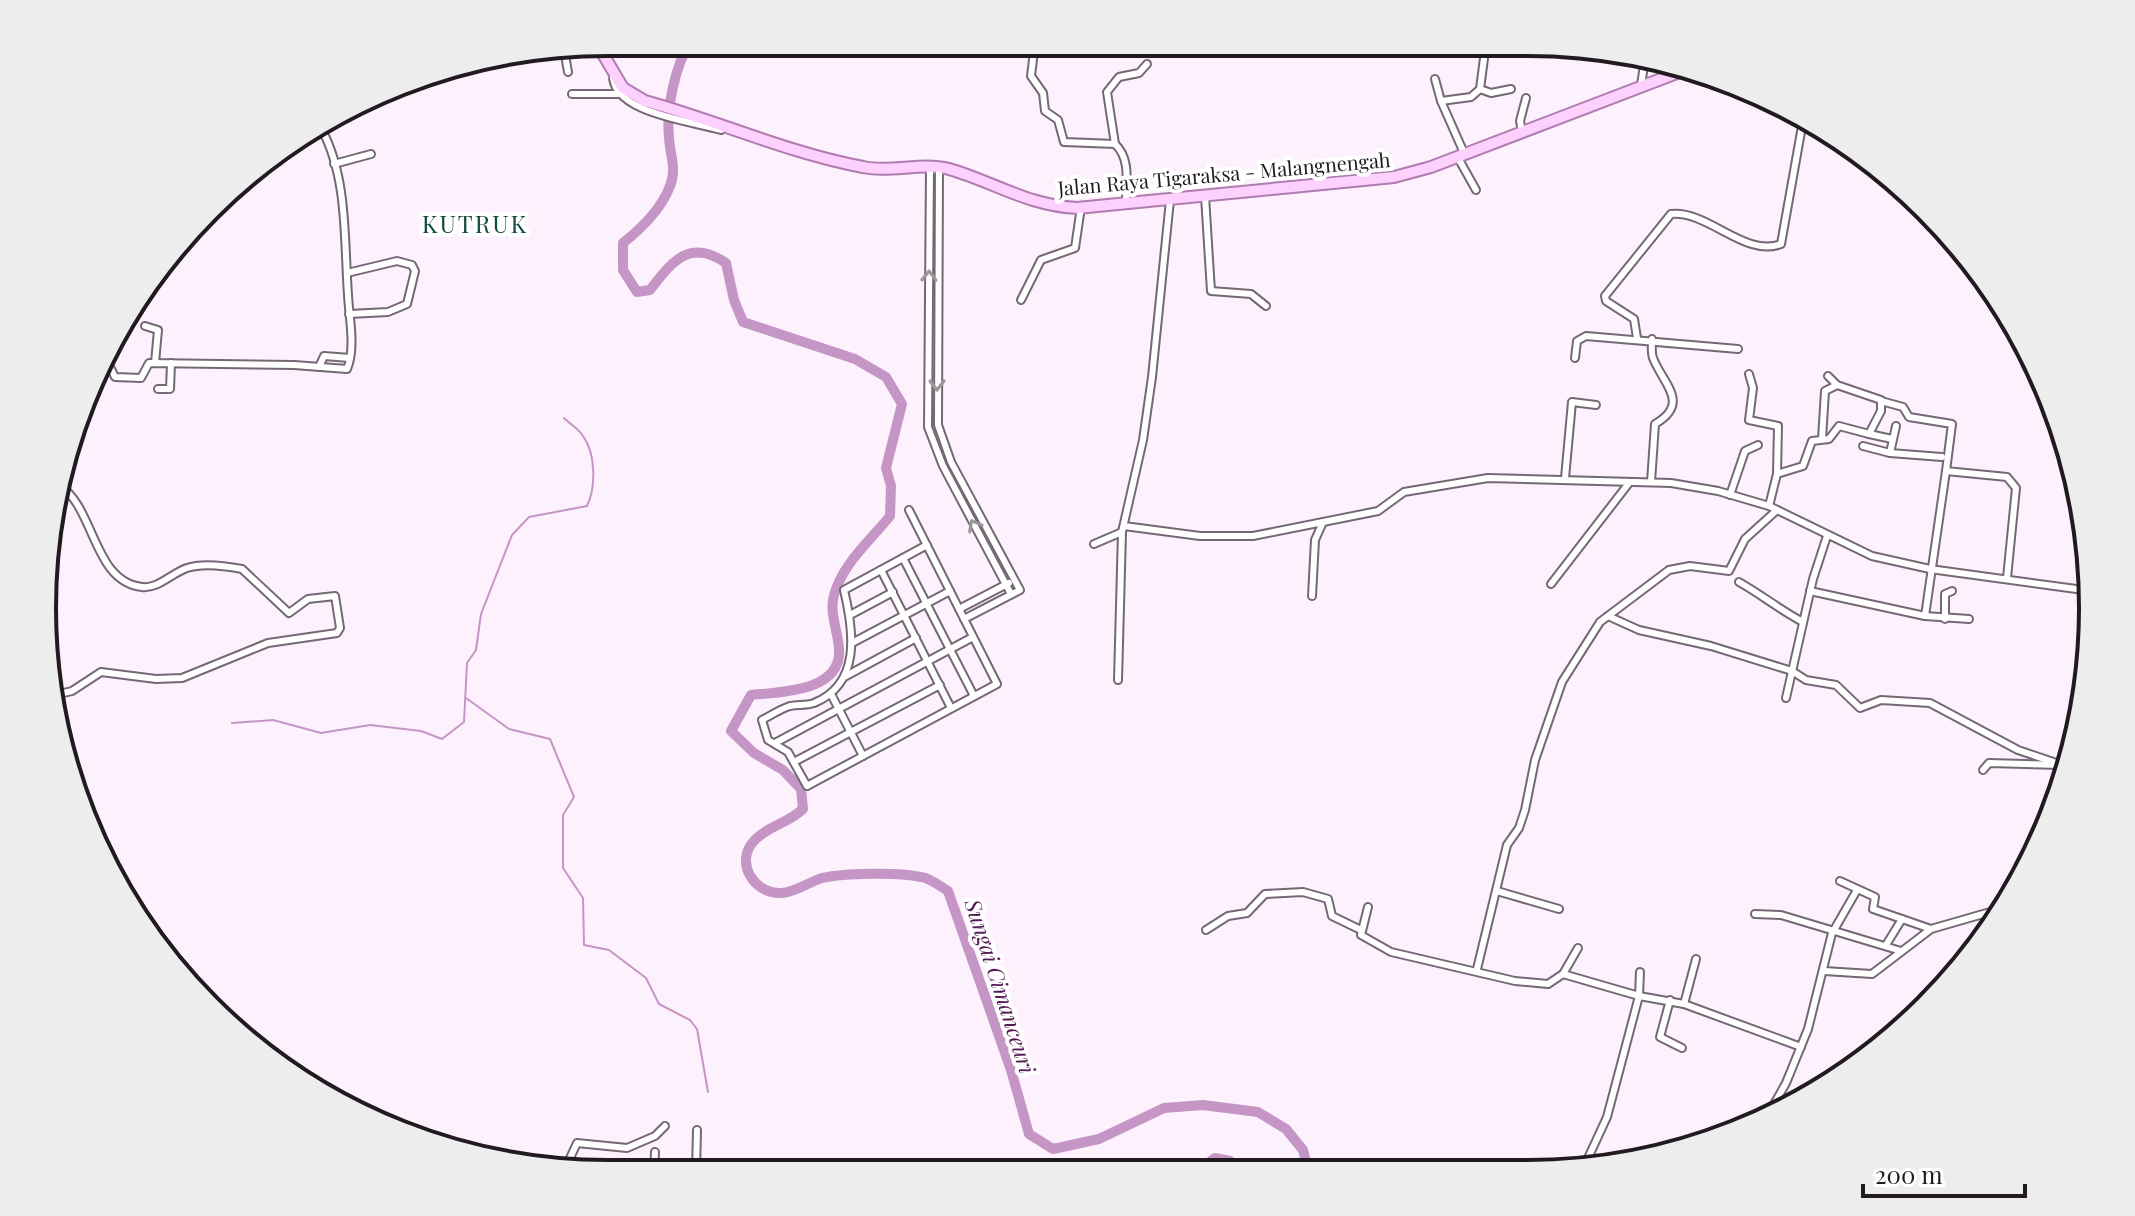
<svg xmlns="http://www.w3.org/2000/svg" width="2135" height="1216" viewBox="0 0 2135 1216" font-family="'Playfair Display',serif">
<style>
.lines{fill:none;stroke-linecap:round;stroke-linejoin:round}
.stream{stroke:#c595c5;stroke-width:2}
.river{stroke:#c595c5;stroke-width:10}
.street-casing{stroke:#756875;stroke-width:10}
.primary-casing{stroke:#af7caf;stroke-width:14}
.street{stroke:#fff;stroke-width:6}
.primary{stroke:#fdd0fd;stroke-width:10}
.oneway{stroke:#9b989b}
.labels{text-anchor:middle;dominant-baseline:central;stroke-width:8;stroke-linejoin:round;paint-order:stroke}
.street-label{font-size:20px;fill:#211b21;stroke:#fff}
.water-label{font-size:22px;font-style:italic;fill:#531a55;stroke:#fff}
.quarter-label{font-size:24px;letter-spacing:2px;fill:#134a3f;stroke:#fff}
.rim{fill:none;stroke:#211b21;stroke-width:4}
</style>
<rect width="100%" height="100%" fill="#fef1fe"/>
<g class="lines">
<!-- stream -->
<g class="stream">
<path d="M466 698 509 729 550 739 574 797 563 815V868L583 898 584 945 609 950 646 978 659 1004 690 1020 697 1029 708 1092"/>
<path d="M232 723 273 720 321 733 370 725 421 731 442 739 464 722 467 663 476 650 481 614 512 535 529 517 587 506C596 487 596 454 583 436 579 429 570 424 564 418"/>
</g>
<!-- river -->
<g class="river">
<path d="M690 42C675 67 666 108 669 138 670 155 677 169 670 186 661 210 642 228 623 243V270L637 292 650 290C672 261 690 238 726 263L734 300 743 322 855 359 886 377 902 404 886 468 891 486 890 516C870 541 843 563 834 595 829 613 838 631 839 649 842 692 780 692 751 695L731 731 754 753 783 770 801 789 803 809C787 824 767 826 753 842 735 863 754 894 781 893 794 893 809 882 822 878 845 873 898 872 921 877 930 878 940 886 948 891L1011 1070 1029 1134 1053 1149 1099 1139 1164 1108 1203 1105 1258 1112 1286 1129 1303 1150 1308 1170"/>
<path d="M1198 1171 1215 1158 1230 1161 1236 1170"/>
</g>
<!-- street casing -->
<g class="street-casing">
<g id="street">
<path d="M1035 43 1031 76 1043 93 1045 111 1058 120 1064 142 1115 144C1131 159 1126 182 1126 203"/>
<path d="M564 49 568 72"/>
<path d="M613 74C611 113 691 121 721 130"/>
<path d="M1435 79 1441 101"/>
<path d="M1641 85 1645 59"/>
<path d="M1480 89 1491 93 1511 89"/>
<path d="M572 94H618"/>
<path d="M1522 131 1520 121 1526 98"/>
<path d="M1843 141V143"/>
<path d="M1115 144 1107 92 1119 77 1139 73 1147 64"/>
<path d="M1464 153 1441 101 1471 97 1480 89 1486 43"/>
<path d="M1457 156 1476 190"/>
<path d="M334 164 371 154"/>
<path d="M930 167 928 427 943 466 1011 594"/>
<path d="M939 167 938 425 951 462 1020 590 964 619"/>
<path d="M1205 196 1211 291 1251 294 1266 306"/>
<path d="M347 273 397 261 412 265 415 271 407 304 388 312 349 314"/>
<path d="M1021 300 1041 260 1075 248 1081 207"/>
<path d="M145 326 158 330 155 363"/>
<path d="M1637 338 1634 319 1606 301 1605 296 1671 214C1708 210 1745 258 1781 244L1804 115"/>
<path d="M1575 358 1577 341 1586 336 1738 349"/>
<path d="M105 365 110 367 115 377 141 378 149 363 294 365 347 369C356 348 349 317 348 295 344 240 348 177 321 128"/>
<path d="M319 367 324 356 350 358"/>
<path d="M1749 374 1753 388 1749 420 1778 426 1777 474 1769 506"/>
<path d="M158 389H170L171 363"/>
<path d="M1881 401 1903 407 1909 417 1952 424 1946 471 2007 477 2016 488 2007 578"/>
<path d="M1869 434 1892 439"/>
<path d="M1822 439 1825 391 1837 385 1828 376"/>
<path d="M1863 446 1890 453 1942 457"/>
<path d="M1890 453 1896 426"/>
<path d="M1777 474 1803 466 1812 441 1829 439 1839 426 1869 434 1881 411V400L1837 385"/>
<path d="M1565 478 1572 402 1596 405"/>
<path d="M1651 482 1655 424C1691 403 1663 384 1653 358 1651 353 1652 345 1652 339"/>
<path d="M1730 495 1745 451 1758 445"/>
<path d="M909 510C938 568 968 626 997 684L807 786 788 752 768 740 762 720C770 716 780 709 790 706 798 704 805 706 814 703 861 684 854 632 844 590L927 545"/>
<path d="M1124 526 1200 536H1253L1378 511 1404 492 1488 478 1671 483 1718 491 1769 506 1872 556 1930 569 2091 591"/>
<path d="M1094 544 1122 532"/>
<path d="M903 558 974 696"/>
<path d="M881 570 951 708"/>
<path d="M1739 582C1762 595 1780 610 1803 622"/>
<path d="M1551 584 1629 483"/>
<path d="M1810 591 1925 616 1946 471"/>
<path d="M1312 596 1315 540 1323 522"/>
<path d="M959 609 1009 583"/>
<path d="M850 615 893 592"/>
<path d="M1608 616 1639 630 1711 646 1792 671 1806 680 1836 685 1860 708 1881 700 1930 703 2018 750 2068 767"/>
<path d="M1925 616 1969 619"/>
<path d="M1945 619V594L1952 591"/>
<path d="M852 643 950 591"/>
<path d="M846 676 916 638"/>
<path d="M1118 680 1122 532 1143 440 1152 377 1170 200"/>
<path d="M831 694 863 756"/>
<path d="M55 695 72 691 101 672 156 679 182 678 268 643 337 633 340 628 335 596 308 599 289 613 242 569C226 566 202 563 187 568 172 573 158 589 142 587 93 582 95 507 59 485"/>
<path d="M1786 698 1813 579 1827 536"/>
<path d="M775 743 973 637"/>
<path d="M794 762 940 685"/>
<path d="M1983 770 1989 763 2062 765"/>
<path d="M1840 881 1875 897 1873 909 1931 929"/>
<path d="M1497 891 1559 909"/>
<path d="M1368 907 1361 935 1391 952 1515 981 1548 984 1563 974"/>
<path d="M1755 914 1781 915 1901 951"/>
<path d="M1206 930 1228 916 1247 913 1265 894 1303 892 1328 899 1332 916 1361 930"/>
<path d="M1834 930 1857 890"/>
<path d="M1886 945 1902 919"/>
<path d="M1578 948 1563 974 1639 996 1684 1004 1801 1047"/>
<path d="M1477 969 1507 845 1519 828 1525 810 1535 760 1562 682 1600 622 1669 570 1690 566 1729 571 1745 539 1777 510"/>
<path d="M1824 971 1872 974 1931 929 2004 908"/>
<path d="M1670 1000 1660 1037 1682 1048"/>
<path d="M1684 1004 1696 959"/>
<path d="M1768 1115 1786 1083 1808 1029 1832 933"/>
<path d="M1583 1169 1607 1117 1639 996 1640 972"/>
<path d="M564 1171 577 1143 627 1148 655 1136 665 1126"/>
<path d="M696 1172 697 1130"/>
<path d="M654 1173 655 1152"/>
</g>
</g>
<!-- primary casing -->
<g class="primary-casing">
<path id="primary" d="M597 44 623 88 645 101C718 121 788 153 863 167 891 173 921 162 949 169 994 182 1029 206 1077 208L1394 177 1431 167 1690 68"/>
</g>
<!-- street -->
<use href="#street" class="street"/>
<!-- primary -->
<use href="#primary" class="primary"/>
</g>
<!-- one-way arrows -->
<defs><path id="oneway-chevron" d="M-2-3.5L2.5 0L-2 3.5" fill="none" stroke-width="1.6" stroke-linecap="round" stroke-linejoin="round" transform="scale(2)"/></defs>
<g class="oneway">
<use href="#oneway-chevron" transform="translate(929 276) rotate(-89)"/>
<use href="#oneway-chevron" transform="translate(937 385) rotate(90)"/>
<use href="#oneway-chevron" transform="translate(974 525) rotate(-118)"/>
</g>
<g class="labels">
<!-- street labels -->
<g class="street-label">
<text transform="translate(1224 173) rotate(-5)">Jalan Raya Tigaraksa - Malangnengah</text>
</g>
<!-- water labels -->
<g class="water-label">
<text transform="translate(1001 986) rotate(72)">Sungai Cimanceuri</text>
</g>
<!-- quarter labels -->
<g class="quarter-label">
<text x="475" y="223">KUTRUK</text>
</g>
</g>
<!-- crop -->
<path d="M0 0H2135V1216H0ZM608 56H1527A552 552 0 0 1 2079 608V608A552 552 0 0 1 1527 1160H608A552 552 0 0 1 56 608V608A552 552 0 0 1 608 56Z" fill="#ededed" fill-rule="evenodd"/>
<path class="rim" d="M608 56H1527A552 552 0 0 1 2079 608V608A552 552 0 0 1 1527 1160H608A552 552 0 0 1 56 608V608A552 552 0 0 1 608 56Z"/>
<!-- scale -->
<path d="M1863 1184v12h162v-12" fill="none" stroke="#211b21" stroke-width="4"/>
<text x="1875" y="1184" font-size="24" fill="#211b21" stroke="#ffffff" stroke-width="6" paint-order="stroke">200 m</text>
</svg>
